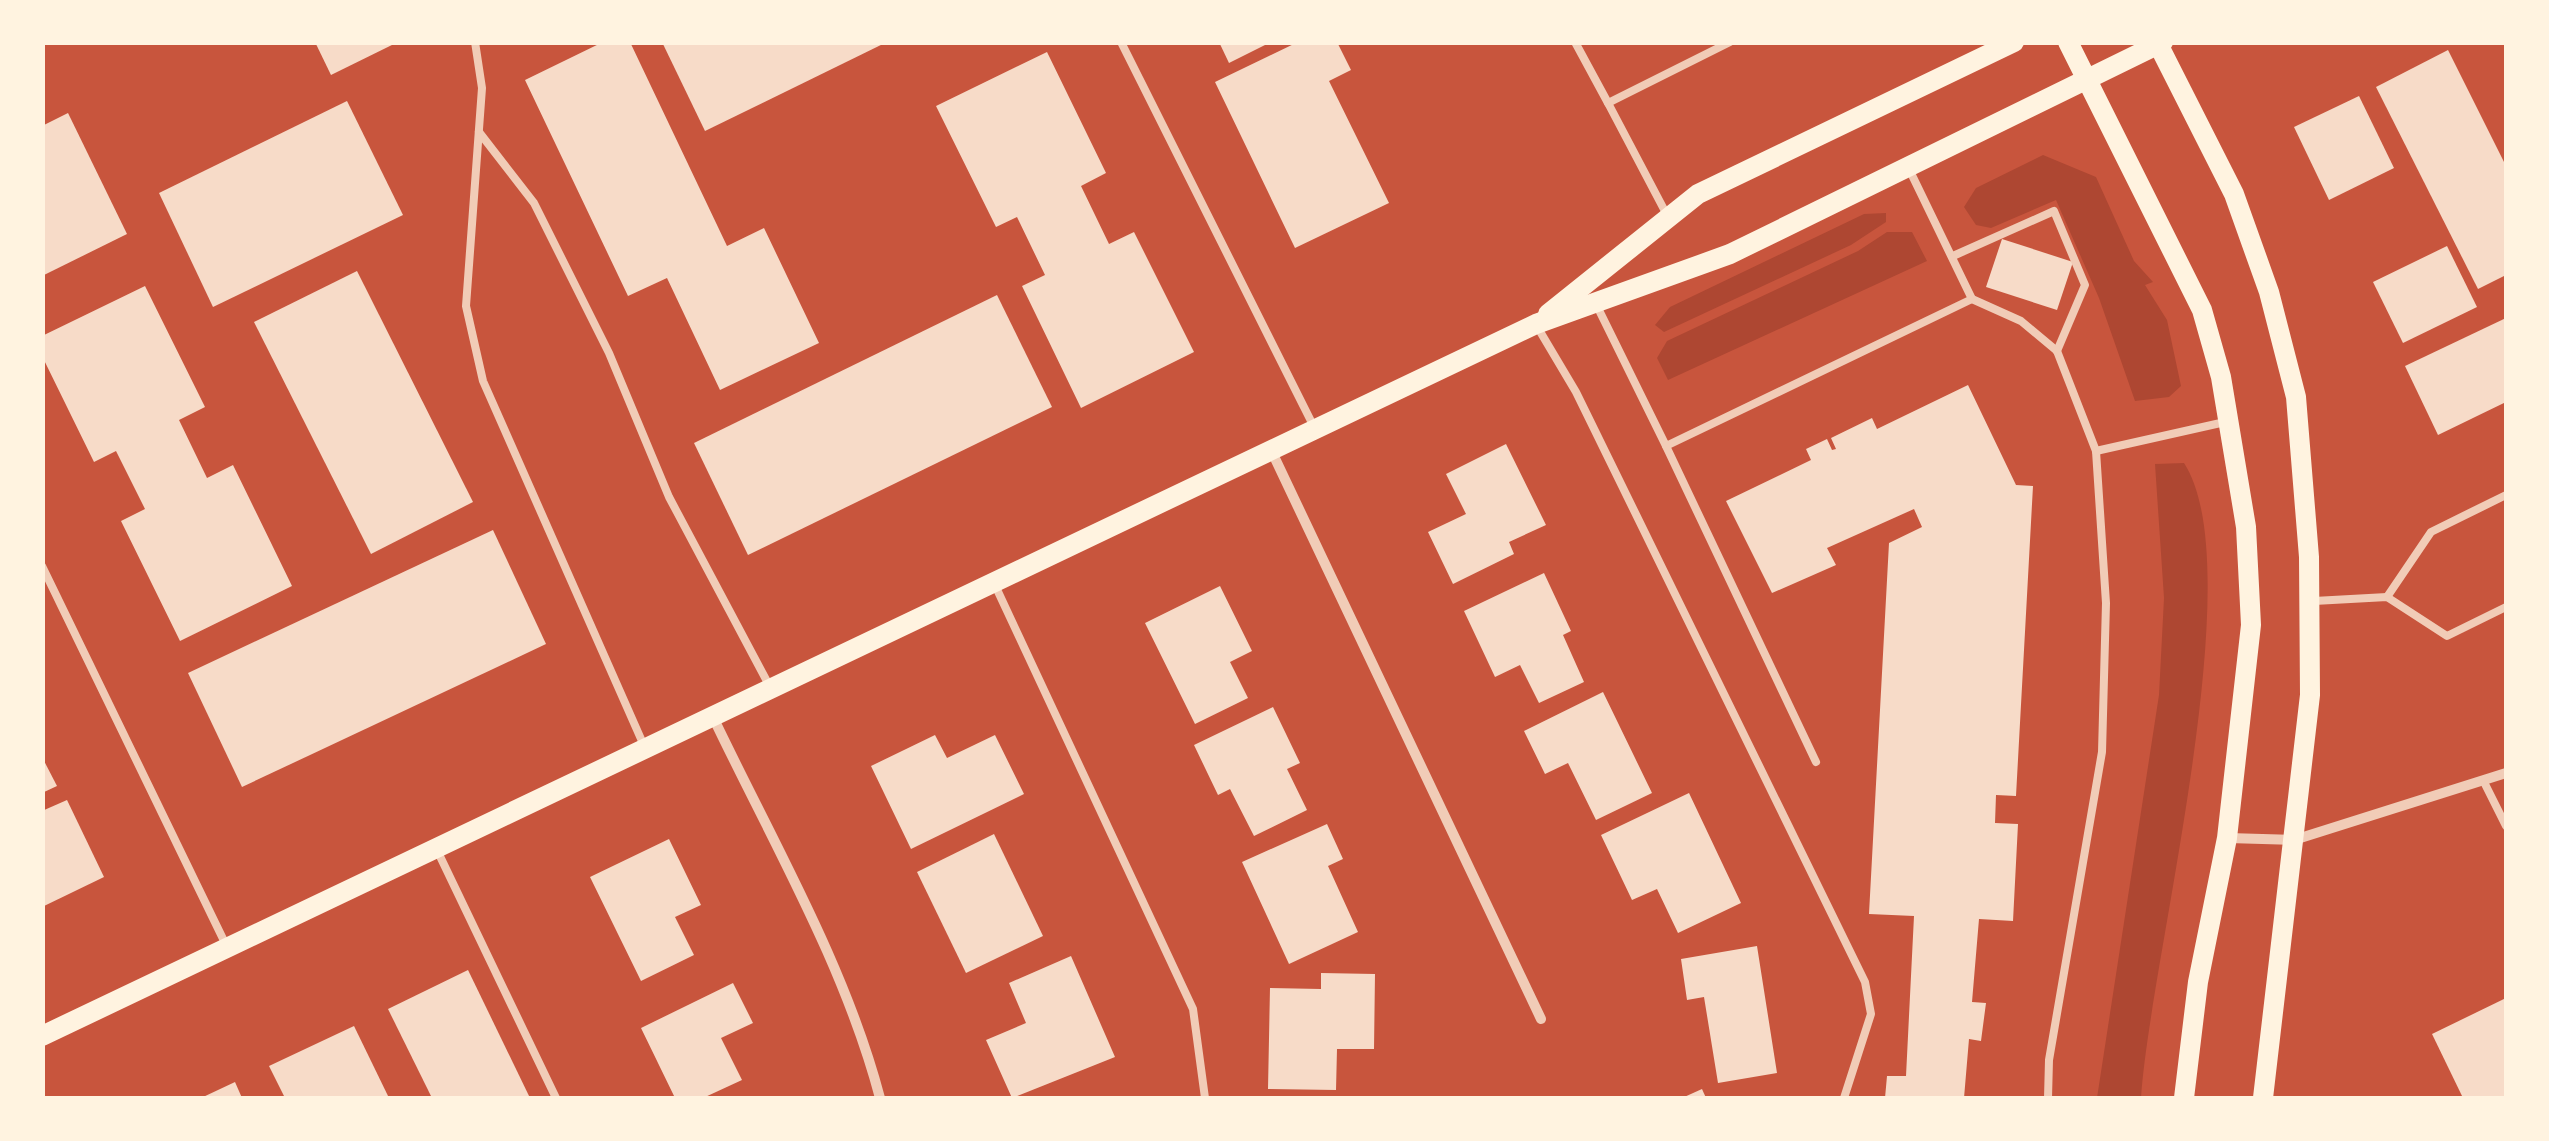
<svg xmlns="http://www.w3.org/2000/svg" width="2549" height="1141" viewBox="0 0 2549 1141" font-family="'Zilla Slab',serif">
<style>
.green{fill:#ae4732}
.building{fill:#f7dbc8}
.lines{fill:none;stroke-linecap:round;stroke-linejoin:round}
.service{stroke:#f1ccb7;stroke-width:8}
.minor{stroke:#f1ccb7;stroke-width:10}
.secondary{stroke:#fff3e0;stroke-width:20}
</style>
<rect width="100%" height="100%" fill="#c8553d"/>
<!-- green -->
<g class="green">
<path d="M2043 155 2096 177 2134 261 2153 282 2145 285 2167 320 2181 386 2169 397 2135 401 2099 298 2056 200 1991 228 1976 225 1964 207 1976 188Z"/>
<path d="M1886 213V222L1851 245 1664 332 1655 325 1670 307 1864 214Z"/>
<path d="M1887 232H1912L1927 261 1668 380 1657 358 1667 341 1858 251Z"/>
<path d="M2184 463C2253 570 2150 959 2141 1098H2097L2159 695 2164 598 2155 464Z"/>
</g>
<!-- building -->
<g class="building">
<path d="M315 42H398L331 75Z"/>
<path d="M603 42H630L727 246 764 228 819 343 720 390 667 278 628 296 525 80Z"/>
<path d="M662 42H887L705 131Z"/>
<path d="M1219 42H1271L1229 63Z"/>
<path d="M1298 42H1337L1351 70 1329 81 1389 203 1295 248 1215 82Z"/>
<path d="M2448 50 2506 166V275L2478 289 2376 87Z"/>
<path d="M1047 52 1106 173 1081 186 1109 244 1134 232 1194 352 1081 408 1022 286 1045 275 1017 217 996 227 936 106Z"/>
<path d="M2359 96 2394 168 2329 200 2294 127Z"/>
<path d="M347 101 403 215 213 307 159 193Z"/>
<path d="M68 113 127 234 42 276V126Z"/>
<path d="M2002 239 2073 262 2057 310 1986 287Z"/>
<path d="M2447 246 2477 307 2403 343 2373 282Z"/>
<path d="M357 271 473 502 371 554 254 322Z"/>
<path d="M145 286 205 407 179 420 207 478 233 465 292 586 180 641 121 521 145 509 116 451 94 462 42 356V336Z"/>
<path d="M997 295 1052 407 748 555 694 443Z"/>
<path d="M2506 318V402L2438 435 2405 366Z"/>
<path d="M1968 385 2016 485 2033 486 2016 796 1996 795 1995 823 2018 824 2013 921 1979 919 1972 1002 1986 1003 1981 1041 1969 1039 1964 1098H1885L1887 1076H1906L1914 916 1869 914 1889 543 1922 527 1914 509 1827 548 1836 565 1772 593 1726 501 1811 460 1806 449 1827 439 1832 450 1836 449 1831 438 1872 418 1877 429Z"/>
<path d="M1506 444 1546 525 1509 542 1514 554 1453 584 1428 532 1466 514 1446 474Z"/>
<path d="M493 530 546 644 242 787 188 673Z"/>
<path d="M1544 573 1571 631 1563 635 1584 682 1539 703 1520 665 1495 677 1464 611Z"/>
<path d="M1220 586 1252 651 1230 662 1248 698 1195 724 1145 623Z"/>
<path d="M1603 692 1652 793 1596 820 1568 763 1545 774 1524 731Z"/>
<path d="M1273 707 1300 763 1287 769 1307 810 1254 836 1230 789 1218 795 1194 745Z"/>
<path d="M935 735 947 758 995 735 1024 794 911 849 871 766Z"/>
<path d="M42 757 57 786 42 793Z"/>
<path d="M1689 793 1741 903 1678 933 1657 889 1632 900 1601 835Z"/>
<path d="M67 800 104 877 42 907V811Z"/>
<path d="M1327 824 1343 859 1328 866 1358 932 1289 964 1242 862Z"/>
<path d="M994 834 1043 936 966 973 917 872Z"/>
<path d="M669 839 701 905 675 917 694 955 641 981 590 877Z"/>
<path d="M1757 946 1777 1073 1718 1083 1704 997 1687 1000 1681 959Z"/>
<path d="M1071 956 1115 1057 1012 1098 986 1040 1026 1023 1009 983Z"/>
<path d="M468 970 530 1098H432L388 1009Z"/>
<path d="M1321 973 1375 974 1374 1049H1337L1336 1090 1268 1089 1270 988 1321 989Z"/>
<path d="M733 983 753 1023 721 1038 742 1080 703 1098H675L641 1028Z"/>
<path d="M2506 998V1098H2463L2432 1034Z"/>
<path d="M354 1026 389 1098H285L269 1066Z"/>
<path d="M235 1082 242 1098H201Z"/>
<path d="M1702 1089 1706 1098H1682Z"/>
</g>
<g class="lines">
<!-- service -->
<g class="service">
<path d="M475 42 482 88 466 306 483 381 645 748"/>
<path d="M1121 42 1315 429"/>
<path d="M1575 42 1608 103"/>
<path d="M479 132 534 203 609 353 669 497 771 689"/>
<path d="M1668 217 1608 103 1730 42"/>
<path d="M1953 256 2054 211 2085 285 2057 351"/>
<path d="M1972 299 2021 321 2057 351 2096 451 2106 603 2102 752 2049 1060 2048 1098"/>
<path d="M1596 304 1666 446 1972 299 1910 171"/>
<path d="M1538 328 1576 392 1865 982 1871 1014 1844 1098"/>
<path d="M1666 446 1816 762"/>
<path d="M2096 451 2225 422"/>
<path d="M42 566 226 945"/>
<path d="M994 583 1193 1009 1205 1098"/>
<path d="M2387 597 2431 532 2506 495"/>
<path d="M2314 601 2387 597 2447 636 2506 607"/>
<path d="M2484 782 2506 826"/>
<path d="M437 850 556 1098"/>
</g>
<!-- minor -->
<g class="minor">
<path d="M1271 450 1541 1019"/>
<path d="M713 717C772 841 845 965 880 1098"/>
<path d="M2228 838 2294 840 2506 773"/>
</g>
<!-- secondary -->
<g class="secondary">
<path d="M2068 42 2202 310 2221 377 2246 527 2251 625 2227 838 2198 982 2184 1098"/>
<path d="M2157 42 2234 194 2269 292 2296 397 2309 557 2310 695 2263 1098"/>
<path d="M1548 314 1698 194 2014 42"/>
<path d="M42 1036 1536 324 1730 254 2163 42"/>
</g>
</g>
<!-- border -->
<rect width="2549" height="1141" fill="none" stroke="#fff3e0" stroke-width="90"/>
</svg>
